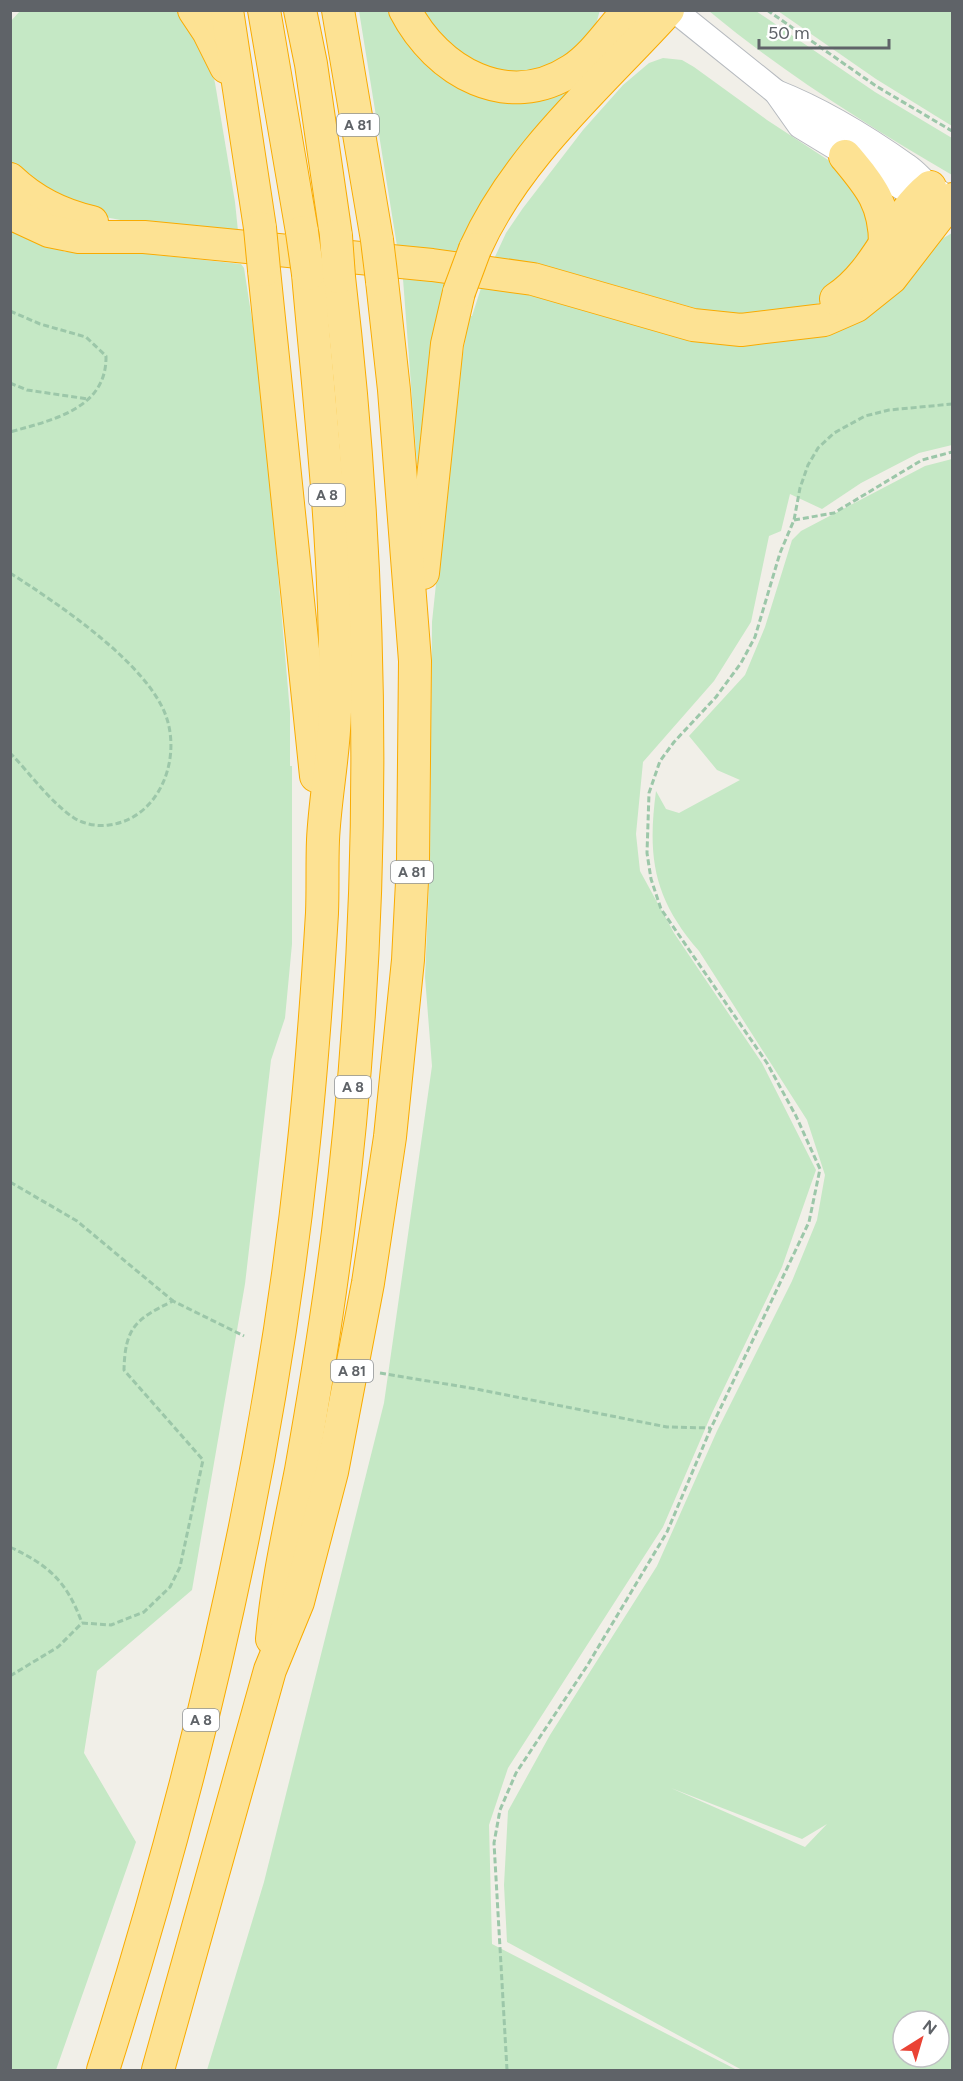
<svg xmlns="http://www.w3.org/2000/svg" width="963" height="2081" viewBox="0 0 963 2081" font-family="Figtree,sans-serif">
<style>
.green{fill:#c5e8c5;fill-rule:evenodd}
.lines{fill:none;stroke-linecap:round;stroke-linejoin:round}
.secondary-casing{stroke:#b6babf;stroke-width:26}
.motorway-casing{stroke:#f9ab00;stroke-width:34}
.path{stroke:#9cc7a9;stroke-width:3;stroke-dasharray:6 3;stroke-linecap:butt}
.secondary{stroke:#fff;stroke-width:24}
.motorway{stroke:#fde293;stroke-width:32}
.motorway-bridge-casing{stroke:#f9ab00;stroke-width:34;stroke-linecap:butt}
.motorway-bridge{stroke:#fde293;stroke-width:32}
.labels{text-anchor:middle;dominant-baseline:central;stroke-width:5;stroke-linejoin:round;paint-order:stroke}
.shield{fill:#fff;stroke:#8f9295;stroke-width:1.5}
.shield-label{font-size:14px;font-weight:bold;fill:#5f6368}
</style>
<rect width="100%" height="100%" fill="#f1efe8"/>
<!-- green -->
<g class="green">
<path d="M600 10 591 42 544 75 479 71 415 11Z"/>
<path d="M20 11H180L208 56 215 83 235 202 238 231 141 224 79 212 11 168V21Z"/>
<path d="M359 11H395L431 60 570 82 580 90 457 255 397 246Z"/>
<path d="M709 11H756L875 92 952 138V175C867 125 785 74 709 11Z"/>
<path d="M778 11H952V126L876 79Z"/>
<path d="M663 58 682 60 694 67 767 120 851 175 876 232 829 298 805 310 733 319 561 270 494 259 506 233 523 208 583 130 623 85 649 63Z"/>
<path d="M10 223 65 252 102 249 241 264 244 268 257 352 266 435 290 712V766H292V944L285 1018 271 1060 245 1284 192 1590 97 1671 84 1753 136 1842 56 2070H10Z"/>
<path d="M952 233V445L919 453 861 483 822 509 790 494 781 531 769 536 751 622 714 681 643 762 636 834 640 871 674 933 762 1063 816 1170 782 1267 712 1413 663 1527 508 1768 489 1825 492 1944 737 2070H207L264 1882 384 1403 432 1066 425 977 430 864 432 622 456 395 469 316H472L482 285 765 342Z"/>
<path d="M403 279 448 282 421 464H417Z"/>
<path d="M952 459V2070H742L507 1942 504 1885 508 1811 550 1735 657 1566 717 1431 792 1281 817 1220 825 1175 807 1120 699 951C654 899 647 858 656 791L666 809 679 813 740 780 717 770 689 736 745 675 765 627 792 540 801 531 925 466ZM671 1788 802 1839 827 1824 805 1847ZM903 2021H939V2057H903Z"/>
</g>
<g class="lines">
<!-- secondary casing -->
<g class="secondary-casing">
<g id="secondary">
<path d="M674 10 776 92 800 126 904 189 930 187"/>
<path d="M776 92C822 110 866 137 907 166 919 174 926 186 939 192"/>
</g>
</g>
<!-- motorway casing -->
<g class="motorway-casing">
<g id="motorway">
<path d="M194 10 208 31 226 67"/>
<path d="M227 10 260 228"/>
<path d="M264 10 302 232"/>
<path d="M300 10 311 64 336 236"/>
<path d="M338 10 377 240"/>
<path d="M405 10C437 72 508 112 572 70 595 55 610 30 629 10"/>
<path d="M845 156C870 186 885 203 885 244"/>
<path d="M10 179C33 201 61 215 92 222"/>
<path d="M10 213 49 231 79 237H144L432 265 533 279 693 325 741 330 824 320 856 306 891 278 952 199"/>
<path d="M475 249C517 155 600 85 668 10"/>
<path d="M264 270 316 776"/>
<path d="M836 299C879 271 891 219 930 187"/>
<path d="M423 573 447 344 459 292"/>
<path d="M272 1639C277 1582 290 1526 301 1470 315 1391 328 1311 338 1232 378 914 376 595 339 277"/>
<path d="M103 2070C197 1774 269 1469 302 1160 311 1078 317 996 322 913 323 889 322 864 323 840 325 797 334 755 335 712 338 566 321 420 308 274"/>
<path d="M158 2070 270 1670 298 1602 332 1472 368 1283 390 1137 408 960 413 862 415 661 394 390 382 281"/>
</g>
</g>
<!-- path -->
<g class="path">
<path d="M767 10 876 86 952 131"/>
<path d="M10 311 40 324 86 337 106 356C107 409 52 420 10 432"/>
<path d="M10 383 27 390 88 399"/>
<path d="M794 520 834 513 922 460 952 452"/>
<path d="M10 573C57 603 147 663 166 716 182 761 158 819 109 825 98 827 84 824 74 818 50 802 30 773 10 753"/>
<path d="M10 1182 77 1221 173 1301"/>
<path d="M380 1373 476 1389 667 1427 711 1428"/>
<path d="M10 1547C50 1566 67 1582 82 1623"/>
<path d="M10 1676 58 1647 82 1623 111 1625 144 1612 170 1587 180 1567 203 1460 124 1370C125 1327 136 1319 173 1301L244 1336"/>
<path d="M507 2070 494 1843 500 1810 516 1773 587 1666 667 1532 711 1428 809 1222 820 1169 796 1116 767 1063 661 909 651 879 647 853 649 793 660 761 674 742 716 697 741 663 755 637 780 553 794 520 800 488 808 465 818 448 834 433 865 416 889 410 952 404"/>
</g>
<!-- secondary -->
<use href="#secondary" class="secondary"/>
<!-- motorway -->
<use href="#motorway" class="motorway"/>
<!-- motorway-bridge casing -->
<g class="motorway-bridge-casing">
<g id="motorway-bridge">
<path d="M260 228 264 270"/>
<path d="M302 232 308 274"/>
<path d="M336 236 339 277"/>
<path d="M377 240 382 281"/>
<path d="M459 292 475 249"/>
</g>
</g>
<!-- motorway-bridge -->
<use href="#motorway-bridge" class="motorway-bridge"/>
</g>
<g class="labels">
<!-- shield labels -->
<g class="shield">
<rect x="337" y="114" width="42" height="22" rx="4.5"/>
<rect x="309" y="484" width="36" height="22" rx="4.5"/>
<rect x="391" y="861" width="42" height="22" rx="4.5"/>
<rect x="335" y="1076" width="36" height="22" rx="4.5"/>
<rect x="331" y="1360" width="42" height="22" rx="4.5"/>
<rect x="183" y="1709" width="36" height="22" rx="4.5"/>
</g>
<g class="shield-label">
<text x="358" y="125">A 81</text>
<text x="327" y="495">A 8</text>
<text x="412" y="872">A 81</text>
<text x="353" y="1087">A 8</text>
<text x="352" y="1371">A 81</text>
<text x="201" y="1720">A 8</text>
</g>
</g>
<!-- border -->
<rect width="963" height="2081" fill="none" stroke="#5f6368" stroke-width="24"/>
<!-- north arrow -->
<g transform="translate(921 2039) rotate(37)"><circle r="28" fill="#ffffff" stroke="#bfc1c3" stroke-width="1.5"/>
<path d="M0-4.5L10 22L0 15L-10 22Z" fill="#ea4335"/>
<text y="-9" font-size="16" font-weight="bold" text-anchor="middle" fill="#5f6368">N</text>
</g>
<!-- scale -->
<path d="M759 39v9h130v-9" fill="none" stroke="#5f6368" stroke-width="3"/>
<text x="768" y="39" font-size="18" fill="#5f6368" stroke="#ffffff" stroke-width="4.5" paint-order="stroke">50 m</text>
</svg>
